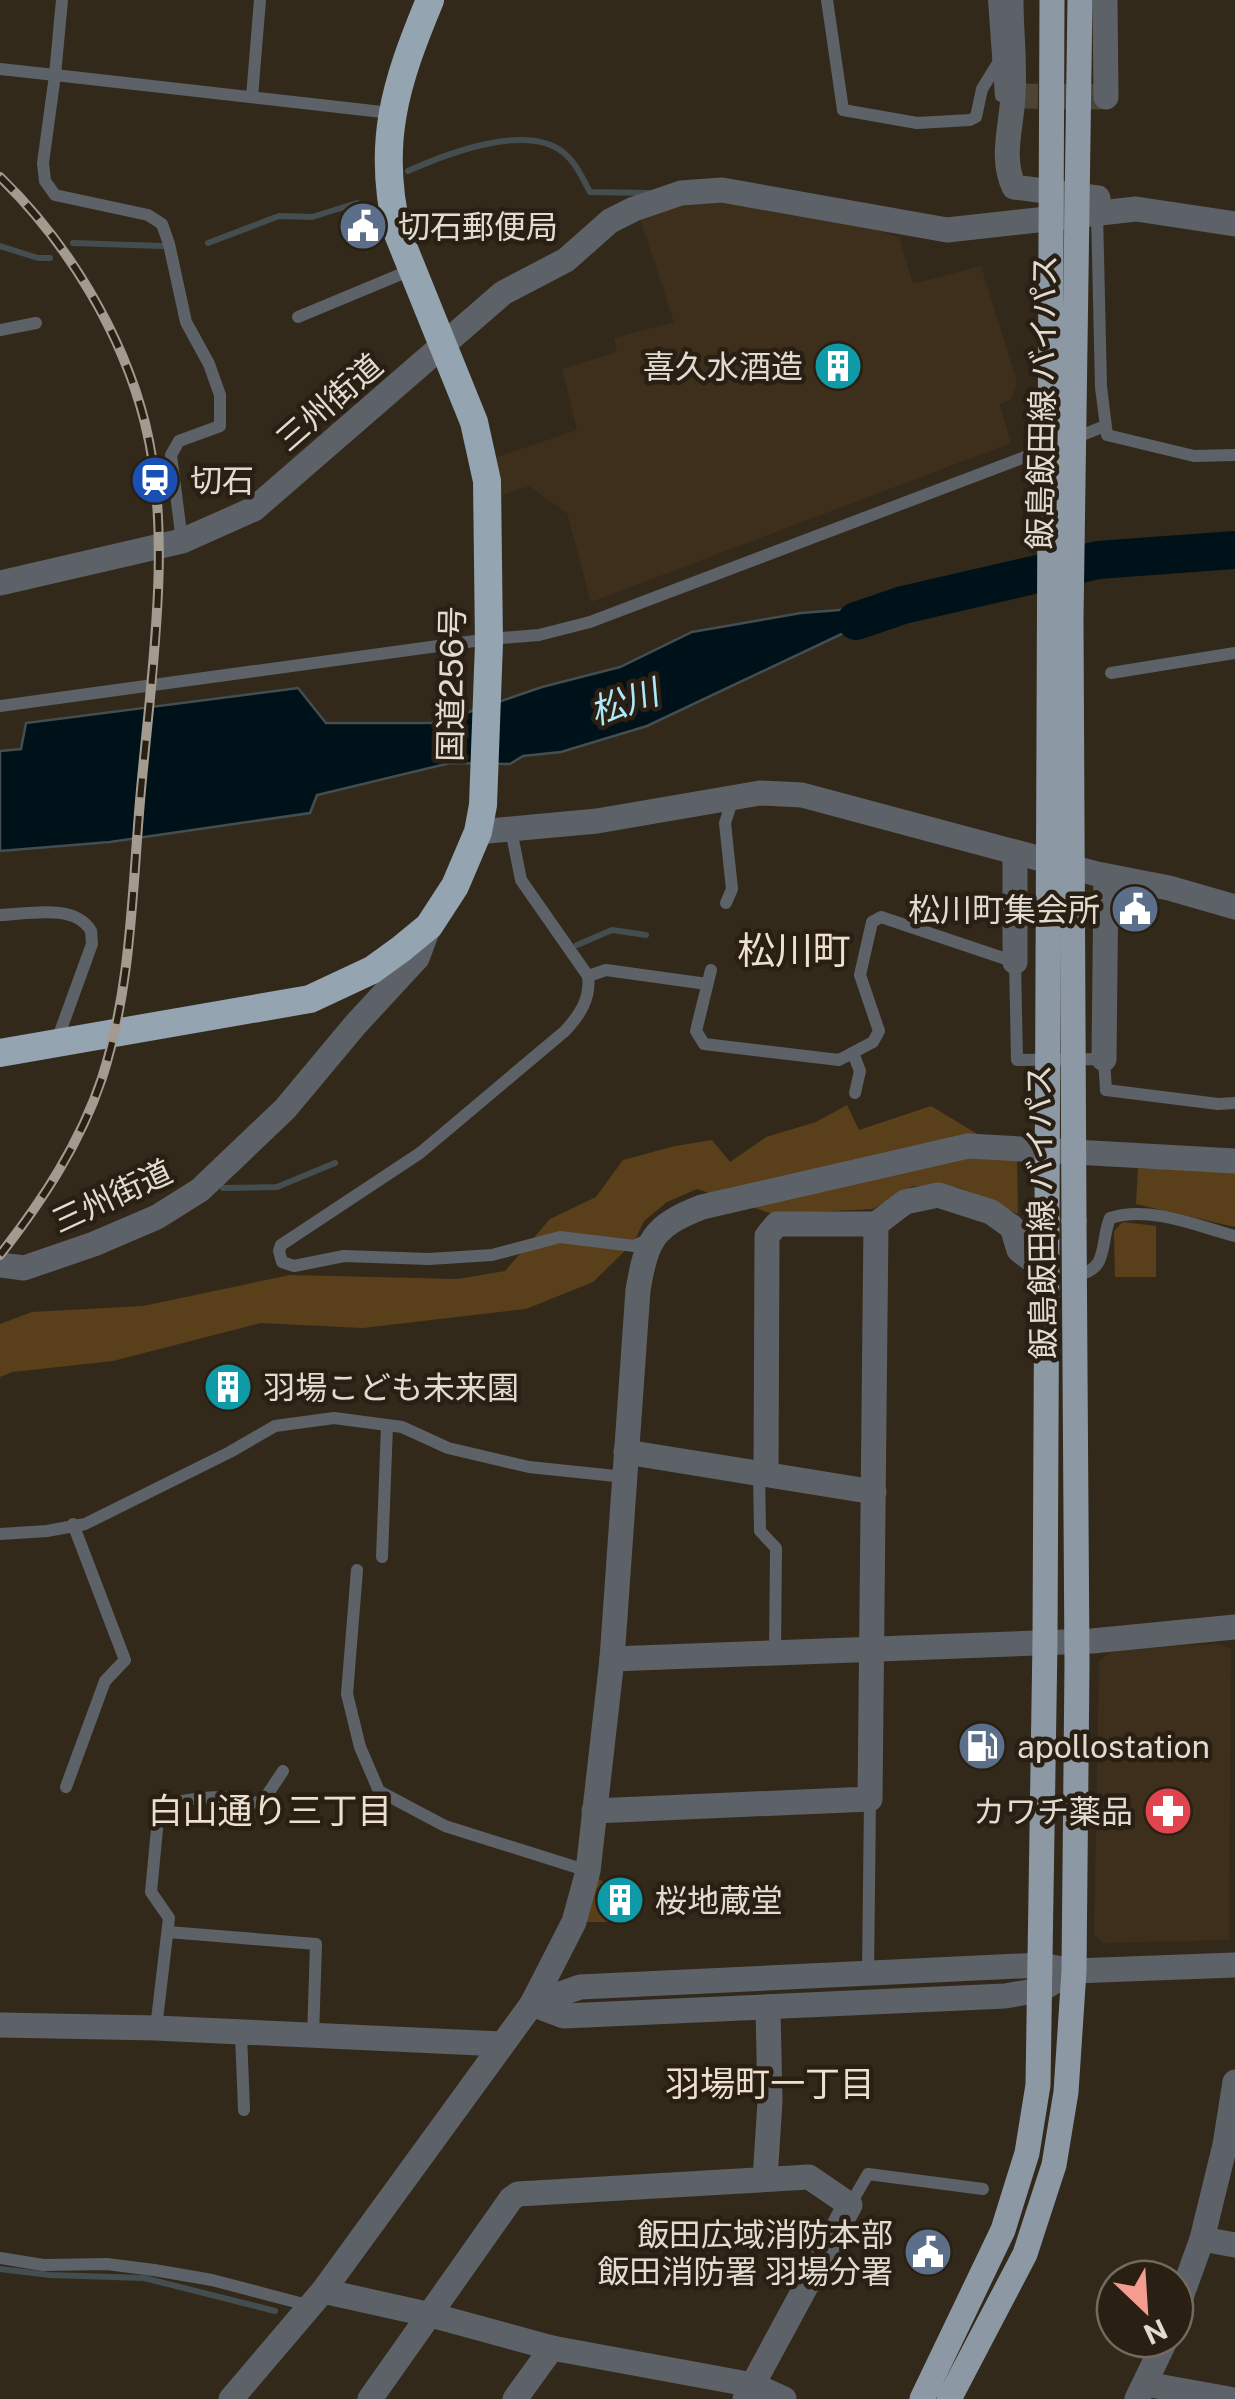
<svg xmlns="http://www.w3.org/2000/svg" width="1235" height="2399" viewBox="0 0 1235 2399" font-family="'Public Sans','Noto Sans JP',sans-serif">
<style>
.built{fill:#3d2f1b}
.green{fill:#5a401a}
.water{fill:#001219;stroke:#444e50;stroke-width:2.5}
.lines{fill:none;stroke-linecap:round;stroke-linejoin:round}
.stream{stroke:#444e50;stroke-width:6}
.river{stroke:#001219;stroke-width:38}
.minor-tunnel{stroke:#4d4436;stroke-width:25;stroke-dasharray:25 12;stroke-linecap:butt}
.service{stroke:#5c6268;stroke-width:12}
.minor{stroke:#5c6268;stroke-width:25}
.tertiary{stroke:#5c6268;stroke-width:25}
.primary{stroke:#8c99a5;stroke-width:25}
.trunk{stroke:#95a4b1;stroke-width:28}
.rail-casing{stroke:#a39b90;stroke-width:10}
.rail{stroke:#291f12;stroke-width:6;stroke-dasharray:19;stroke-linecap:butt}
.primary-bridge{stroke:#8c99a5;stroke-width:25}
.labels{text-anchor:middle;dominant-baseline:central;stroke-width:9;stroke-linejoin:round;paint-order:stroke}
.poi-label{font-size:32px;fill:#e2dbd2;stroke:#291f12;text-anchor:start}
.street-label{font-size:32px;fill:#e2dbd2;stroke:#291f12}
.water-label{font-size:35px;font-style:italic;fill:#ade8fd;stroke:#291f12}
.neighbourhood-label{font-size:35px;fill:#eee0cf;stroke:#291f12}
.quarter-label{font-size:38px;fill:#eee0cf;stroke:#291f12}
</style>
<rect width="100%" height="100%" fill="#33291b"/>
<!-- built -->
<g class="built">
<path d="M714 199 845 220 899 237 913 284 981 266 1017 382 1012 398 1000 405 1011 443 591 602 567 513 529 486 499 496 494 458 577 430 562 369 617 352 614 338 674 322 639 216 683 202Z"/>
<path d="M1218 1644 1231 1649 1229 1940 1104 1943 1094 1934 1099 1661 1114 1649Z"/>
</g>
<!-- green -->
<g class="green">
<path d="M847 1105 859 1130 931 1106 1017 1158 1018 1214 960 1188 913 1186 873 1209 773 1214 697 1189 667 1202 644 1221 634 1242 593 1282 526 1309 363 1328 261 1323 113 1361 12 1372 0 1377V1324L32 1312 143 1306 290 1275 458 1279 505 1271 550 1219 596 1197 623 1160 675 1146 712 1140 730 1162 766 1137 816 1122Z"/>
<path d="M1138 1168 1235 1172V1227L1136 1204Z"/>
<path d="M1123 1222 1156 1226V1277H1115L1114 1231Z"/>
<path d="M596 1878 630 1893 623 1922H584Z"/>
</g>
<!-- water -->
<path class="water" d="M903 605 647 726 561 752 523 756 510 764 450 763 317 795 310 813 110 842 0 851V751L21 749 26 723 298 688 326 723H437L542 687 620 667 692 632 801 613Z"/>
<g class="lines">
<!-- stream -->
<g class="stream">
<path d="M408 171C446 154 527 122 564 153 576 163 583 179 590 192L648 193"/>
<path d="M73 243 162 246"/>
<path d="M208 243 279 216 312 217 357 203"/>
<path d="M0 246 38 258H50"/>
<path d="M577 945 612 930 646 935"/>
<path d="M223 1188 277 1187 335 1163"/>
<path d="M0 2269 50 2275 144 2278 275 2311"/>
</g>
<!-- river -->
<path class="river" d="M856 621 903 605 1098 560 1235 550"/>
<!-- minor-tunnel -->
<path class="minor-tunnel" d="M1013 96 1101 97"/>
<!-- service -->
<g class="service">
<path d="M62 0 55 75 391 113"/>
<path d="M827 0 843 110 917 123 970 120 976 117 982 89 998 63"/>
<path d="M994 0 1001 96"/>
<path d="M0 69 55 75 43 163 45 181 55 195 148 215 162 224 169 244 186 322 209 364 220 395V426L179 441 171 455 182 541"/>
<path d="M252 97 260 0"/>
<path d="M1097 212 1101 387 1107 435 1194 456 1235 455"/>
<path d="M298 317 411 270"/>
<path d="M0 330 36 323"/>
<path d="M1072 439 1105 426"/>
<path d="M1111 673 1235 653"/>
<path d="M0 706 489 639 539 635 590 622 1054 446"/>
<path d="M511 830 521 880 588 976C591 998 580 1015 565 1031L420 1153 281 1245 279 1251 282 1262 294 1266 344 1256 429 1259 492 1255 560 1237 634 1246 649 1239"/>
<path d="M726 903 732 889 725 823 733 798"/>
<path d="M0 915C28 914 75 903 91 931L92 944 56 1043"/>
<path d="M711 970 696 1031 704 1044 839 1060 873 1042 879 1031 860 975 872 922 881 917 1015 962 1017 1060 1104 1059 1106 1090 1218 1104 1235 1103"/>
<path d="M588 976 606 970 707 984"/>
<path d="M853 1053 860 1071 855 1093"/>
<path d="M1075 1276C1110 1269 1099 1246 1110 1218 1149 1205 1197 1226 1235 1236"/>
<path d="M759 1472 760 1531 776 1548 775 1653"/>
<path d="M0 1534 47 1531 85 1524 230 1452 275 1426 334 1418 402 1427 448 1448 529 1467 625 1477"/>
<path d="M382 1557 387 1426"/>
<path d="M357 1570 347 1694 360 1747 379 1791 445 1826 588 1871"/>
<path d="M66 1787 105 1681 125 1660 73 1524"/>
<path d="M168 1932 316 1944 313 2037"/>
<path d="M868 1974 870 1799"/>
<path d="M156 2028 169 1918 151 1892 159 1808C194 1795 225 1794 261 1804L283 1771"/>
<path d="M241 2034 244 2110"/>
<path d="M850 2205 868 2174 983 2189"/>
<path d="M0 2258 43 2265 107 2264 154 2270 212 2280 311 2306"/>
</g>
<!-- minor -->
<g class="minor">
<path d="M1011 0C1011 31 1015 63 1013 94 1012 126 1000 157 1014 187L1098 198"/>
<path d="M1105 0 1106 97"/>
<path d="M0 583 182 541 254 509 503 293 566 260 610 221 634 209 681 193 722 190 947 230 1136 209 1235 224"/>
<path d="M1015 852V962"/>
<path d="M1104 1059 1106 876"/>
<path d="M0 1265 24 1268 94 1244 157 1217 200 1190 285 1109 356 1024 417 958 429 926"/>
<path d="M626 1452 874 1492"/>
<path d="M766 1473 767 1236 777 1224H876"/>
<path d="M594 1811 870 1799 876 1224 905 1202 938 1195 991 1212 1012 1227 1019 1250 1047 1271"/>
<path d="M0 2025 156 2028 501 2044"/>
<path d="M765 2179 770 2102 768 2007"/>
<path d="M1202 2239 1235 2245"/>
<path d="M323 2291 431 2315 552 2348 753 2385 784 2399"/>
<path d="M1175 2314 1202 2239 1225 2145 1235 2082"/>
<path d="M1146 2384 1229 2399"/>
<path d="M370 2399 511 2199 518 2194 809 2177 850 2205 745 2399"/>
<path d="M515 2399 552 2348"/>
<path d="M1137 2399 1166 2339"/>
</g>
<!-- tertiary -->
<g class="tertiary">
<path d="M478 832 597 821 760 793 802 795 1097 874 1169 888 1235 907"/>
<path d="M612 1659 1092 1641 1235 1627"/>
<path d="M532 2004 580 1987 1041 1965 1074 1971 1235 1965"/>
<path d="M532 2004 564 2016 1005 1996 1040 1990 1057 1980"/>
<path d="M231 2399 323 2291 532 2004 574 1922 588 1871 612 1659 638 1290C647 1239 653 1226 702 1207L968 1146 1235 1161"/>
</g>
<!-- primary -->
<g class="primary">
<path d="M922 2399 1003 2230 1027 2153 1038 2085 1045 1641 1047 1220"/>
<path d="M949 2399 1025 2254 1054 2165 1066 2092 1074 1971 1077 1663 1074 1221"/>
</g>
<!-- trunk -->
<path class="trunk" d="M0 1053 310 999 372 970 401 949 429 926 455 886 478 832 483 805 489 643 487 481 474 422 398 234C376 144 395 84 430 0"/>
<!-- rail casing -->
<g class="rail-casing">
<path id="rail" d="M0 177C67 242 122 332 145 423 174 538 150 683 140 801 132 894 131 989 102 1078 80 1144 42 1201 0 1255"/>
</g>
<!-- rail -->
<use href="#rail" class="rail"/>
<!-- primary-bridge -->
<g class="primary-bridge">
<path d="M1047 1220 1052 0"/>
<path d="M1074 1221 1071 620 1080 0"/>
</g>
</g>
<!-- icons -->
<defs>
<g id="civic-disc" transform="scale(2.5)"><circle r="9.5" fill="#5c6f8a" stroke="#291f12"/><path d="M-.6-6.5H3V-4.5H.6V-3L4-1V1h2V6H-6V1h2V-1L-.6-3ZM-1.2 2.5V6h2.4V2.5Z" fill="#fff"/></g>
<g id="building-disc" transform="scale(2.5)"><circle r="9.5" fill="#0f9aa8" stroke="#291f12"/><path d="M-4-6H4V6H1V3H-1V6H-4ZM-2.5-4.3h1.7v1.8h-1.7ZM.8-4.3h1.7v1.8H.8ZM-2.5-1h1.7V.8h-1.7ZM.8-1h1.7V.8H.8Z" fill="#fff"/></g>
<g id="station-disc" transform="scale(2.5)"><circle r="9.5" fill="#1a4fb4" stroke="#291f12"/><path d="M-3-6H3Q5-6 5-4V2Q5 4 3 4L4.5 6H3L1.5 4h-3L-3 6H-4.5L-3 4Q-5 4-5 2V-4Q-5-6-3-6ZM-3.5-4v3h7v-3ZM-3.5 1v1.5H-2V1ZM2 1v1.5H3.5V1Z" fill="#fff"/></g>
<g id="fuel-disc" transform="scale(2.5)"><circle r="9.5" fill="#5c6f8a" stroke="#291f12"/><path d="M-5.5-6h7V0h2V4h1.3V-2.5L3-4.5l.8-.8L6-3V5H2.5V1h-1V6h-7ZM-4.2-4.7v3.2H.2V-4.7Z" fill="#fff"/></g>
<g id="pharmacy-disc" transform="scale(2.5)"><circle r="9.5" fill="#e0444e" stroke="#291f12"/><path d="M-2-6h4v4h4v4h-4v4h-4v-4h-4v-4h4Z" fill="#fff"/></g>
</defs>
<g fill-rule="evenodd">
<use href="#civic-disc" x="363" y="226"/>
<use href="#building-disc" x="838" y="366"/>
<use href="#station-disc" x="155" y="480"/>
<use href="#civic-disc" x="1135" y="909"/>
<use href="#building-disc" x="228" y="1387"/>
<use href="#fuel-disc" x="982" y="1746"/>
<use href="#pharmacy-disc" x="1168" y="1811"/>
<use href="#building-disc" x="620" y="1900"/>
<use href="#civic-disc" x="928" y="2252"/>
</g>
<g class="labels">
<!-- poi labels -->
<g class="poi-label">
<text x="398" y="226">切石郵便局</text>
<text x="803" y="366" text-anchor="end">喜久水酒造</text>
<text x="190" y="480">切石</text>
<text x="1100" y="909" text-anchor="end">松川町集会所</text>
<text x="263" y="1387">羽場こども未来園</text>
<text x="1017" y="1746">apollostation</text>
<text x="1133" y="1811" text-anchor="end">カワチ薬品</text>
<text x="655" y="1900">桜地蔵堂</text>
<text x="893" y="2234" text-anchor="end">飯田広域消防本部<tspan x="893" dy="37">飯田消防署 羽場分署</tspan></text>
</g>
<!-- street labels -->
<g class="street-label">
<text transform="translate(329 402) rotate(-41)">三州街道</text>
<text transform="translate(1042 402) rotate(-89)">飯島飯田線 バイパス</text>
<text transform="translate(451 684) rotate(-89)">国道256号</text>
<text transform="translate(112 1196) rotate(-25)">三州街道</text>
<text transform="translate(1041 1212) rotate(-91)">飯島飯田線 バイパス</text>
</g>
<!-- water labels -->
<g class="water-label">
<text transform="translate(624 702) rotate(-19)">松川</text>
</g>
<!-- neighbourhood labels -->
<g class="neighbourhood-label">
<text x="270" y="1810">白山通り三丁目</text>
<text x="770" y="2083">羽場町一丁目</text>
</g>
<!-- quarter labels -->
<g class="quarter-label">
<text x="794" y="950">松川町</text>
</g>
</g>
<!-- north arrow -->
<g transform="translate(1145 2309) rotate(155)"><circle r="48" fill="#291f12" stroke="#736a5f" stroke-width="2.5"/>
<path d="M0-8L18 38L0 25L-18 38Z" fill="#f59c90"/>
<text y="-15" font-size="28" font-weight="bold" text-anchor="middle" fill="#e2dbd2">N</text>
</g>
</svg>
